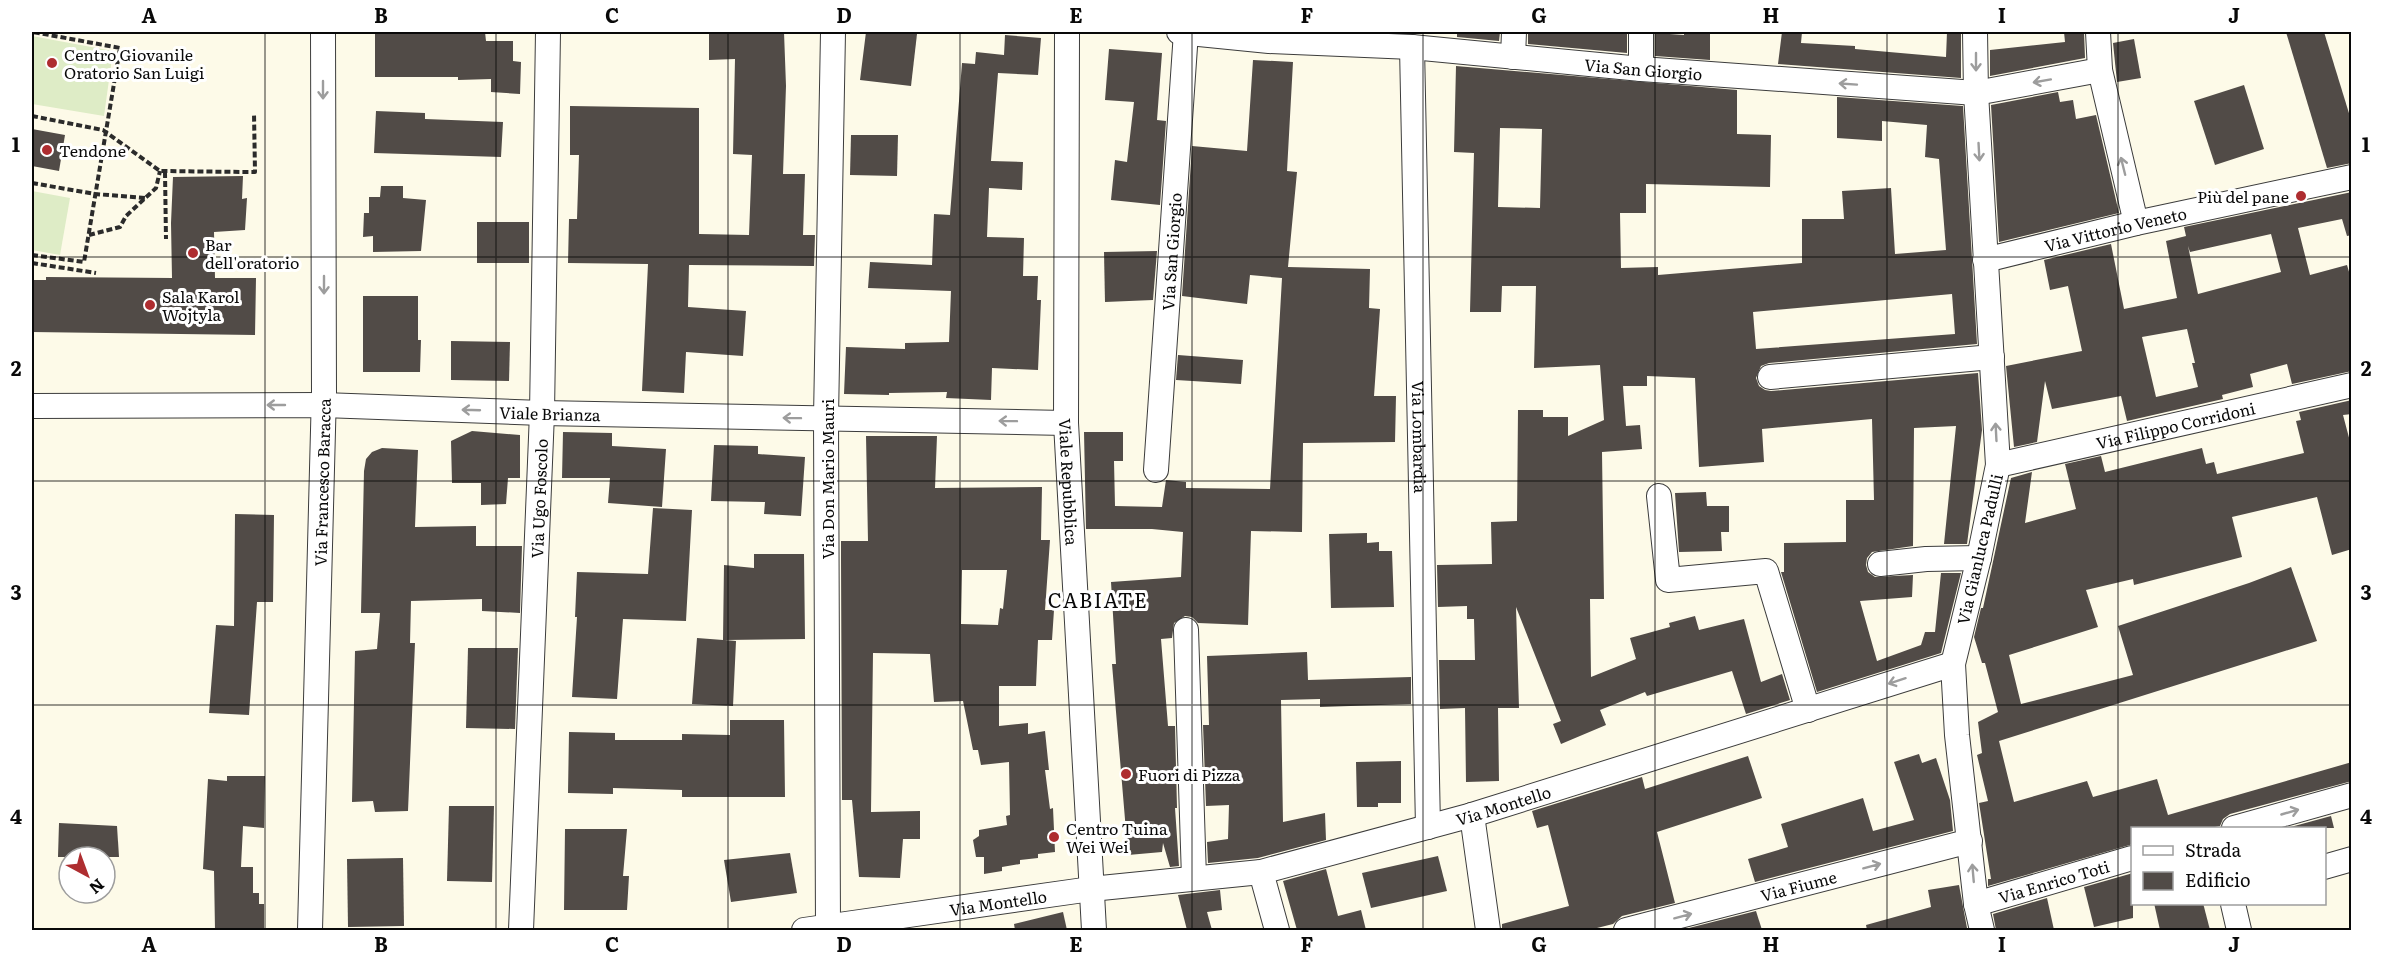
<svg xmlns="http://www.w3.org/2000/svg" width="2383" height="962" viewBox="0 0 2383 962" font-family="Literata,serif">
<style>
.pitch{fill:#deecc6}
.building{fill:#514b47;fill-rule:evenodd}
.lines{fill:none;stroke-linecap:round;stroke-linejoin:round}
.minor-casing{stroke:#3c3c3c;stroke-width:26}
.path{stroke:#2b2b2b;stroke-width:4;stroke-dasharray:6 3;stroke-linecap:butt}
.minor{stroke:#fff;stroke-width:24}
.oneway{stroke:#9d9d9d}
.grid{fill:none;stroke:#090909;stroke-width:1.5;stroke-opacity:0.55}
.poi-dot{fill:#ae2d30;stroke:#fff;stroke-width:2}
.labels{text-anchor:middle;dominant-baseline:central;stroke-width:6;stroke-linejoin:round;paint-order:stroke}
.poi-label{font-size:16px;fill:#090909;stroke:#fff;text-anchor:start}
.street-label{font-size:16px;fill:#090909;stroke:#fff}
.quarter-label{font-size:20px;letter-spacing:1.5px;fill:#090909;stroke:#fff}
.neatline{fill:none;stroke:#090909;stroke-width:2}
.grid-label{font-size:20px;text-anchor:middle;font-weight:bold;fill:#090909}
</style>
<rect width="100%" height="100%" fill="#fdfae8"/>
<!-- pitch -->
<g class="pitch">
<path d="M32 36 113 51 104 116 32 104Z"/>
<path d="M32 191 70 198 60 255 32 250Z"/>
</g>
<!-- building -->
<g class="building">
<path d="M375 32H485L486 41H513V61L521 62 520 94 491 92V79L458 80V77H375Z"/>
<path d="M709 32H784L786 86 783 174H805L803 235H815L814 266 689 265 688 307 746 311 743 356 686 352 684 393 642 391 648 264 568 263 569 219H577L579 155H570V106L699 108V234L749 235 752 155 733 154 735 59 709 60Z"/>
<path d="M866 32 917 34 911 86 860 80Z"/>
<path d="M1457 32H1500L1499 41 1457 37Z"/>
<path d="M1528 32H1627V53L1528 44Z"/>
<path d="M1684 32H1710V60L1655 56V33L1684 35Z"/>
<path d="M1782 32H1802L1801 43 1855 46V49L1946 57 1947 32H1961V78L1778 64Z"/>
<path d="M2064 32H2084L2085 58 1990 76V50L2065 42Z"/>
<path d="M2286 32H2324L2352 123V163L2327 168Z"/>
<path d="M1005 35 1041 38 1038 75 998 73 991 161 1023 162 1022 190 989 188 987 237 1024 238 1023 276H1038L1037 300H1041L1038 370 992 368 991 400 946 398 947 392 889 393V395L844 394 846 347 905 349V343L949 342 951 291 868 288 870 262 932 265 934 214 950 215 962 63 975 64 976 52 1004 55Z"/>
<path d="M2134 39 2141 78 2117 82 2113 43Z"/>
<path d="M1109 49 1162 53 1157 120 1166 121 1160 205 1111 200 1115 160 1127 162 1134 102 1105 100Z"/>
<path d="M1253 60 1293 62 1287 171 1297 172 1288 267 1370 269 1369 308 1380 309 1374 396H1396L1395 442 1303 443 1302 532 1251 531 1248 625 1198 623 1192 617 1185 616 1174 623 1172 638 1161 639 1168 726H1175L1177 808H1175L1179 866 1170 867 1163 843 1162 852 1128 855 1112 664H1116L1111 582 1181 577 1183 532 1152 529H1086L1084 432H1123V461H1114L1115 506 1162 507 1166 480 1186 482V488L1270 489 1282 278 1250 275 1247 304 1182 296 1192 146 1247 151Z"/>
<path d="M1456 66 1737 90V134L1771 135 1770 187 1646 184V213H1620L1621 268 1658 267V275L1802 263V219H1844L1842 191 1891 188 1895 254 1946 250 1939 159 1925 157 1927 125 1882 121V141L1837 138V97L1963 106 1977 344 1769 363 1761 366 1756 378 1759 386 1765 390 1771 391 1978 373 1982 430 1967 544H1944L1956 426 1914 428 1913 546 1872 552 1867 558 1866 565 1868 572 1875 577 1913 575 1912 597 1860 601 1877 661 1921 645 1925 632H1935L1941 573H1961L1941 653 1817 692 1781 572H1784V543L1846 542V500H1874L1872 419 1762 429 1764 462 1699 467 1695 378 1647 376V386H1623L1626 426 1640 425 1642 449 1602 452 1604 599H1590L1591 677 1636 659 1630 638 1670 627 1669 623 1695 616 1699 630 1744 619 1761 682 1782 674 1790 700 1746 714 1732 671 1647 696 1645 692 1600 710 1606 725 1561 744 1553 724 1561 721 1516 607 1519 708H1498L1499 781 1466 782 1465 708 1440 709 1439 660H1475L1474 619H1467V606L1438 607 1437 565 1492 564 1491 522 1517 521 1518 410H1543V417H1568V436L1604 420 1600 365 1534 368 1536 286H1502L1501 312H1470L1474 153 1454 152ZM1500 128 1542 129 1540 208 1498 207ZM1952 294 1955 334 1756 349 1753 312Z"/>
<path d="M2244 85 2264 149 2215 165 2194 101Z"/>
<path d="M2058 92 2060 102 2073 100 2076 119 2096 115 2119 213 1999 242 1991 105Z"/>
<path d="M376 111 425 113V119L503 122 501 157 374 153Z"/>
<path d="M32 129 65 135 59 171 32 166Z"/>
<path d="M851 135H898L897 176 850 175Z"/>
<path d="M243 176 242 199 247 198 245 230 214 232 215 278H256L255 335 32 332V280H46V277L172 278 171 223 173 177Z"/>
<path d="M381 186H403V198L426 200 421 251 373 252V236L363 237 364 213H369V197H380Z"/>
<path d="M2352 192V235L2347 236 2342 219 2298 228 2310 275 2347 265 2352 282V371L2292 384 2287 364 2250 374 2253 387 2222 395 2223 399 2127 421 2121 396 2052 409 2045 381 2037 442 2014 447 2006 366 2082 351 2068 286 2050 290 2044 260 2111 244 2124 309 2177 298 2166 241 2186 236 2184 227ZM2271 234 2281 272 2198 294 2188 246 2190 252ZM2187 329 2195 363H2192L2198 387 2156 397 2142 337Z"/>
<rect x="477" y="222" width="52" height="41"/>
<path d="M1157 251 1153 300 1105 302 1104 252Z"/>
<path d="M363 296H418V340H421L420 372H363Z"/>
<path d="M451 341 510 342 509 381 451 380Z"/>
<path d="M1178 355 1243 360 1241 384 1176 380Z"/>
<path d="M2352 400V414L2343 415 2352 449V549L2332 555 2317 497 2232 517 2242 557 2134 585 2133 579 2086 590 2098 627 2009 655 2021 704 2133 675 2118 626 2249 583 2291 567 2317 641 1999 741 2014 802 2087 781 2093 797 2157 779 2168 815 2352 762V781L2230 814 2223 819 2220 826 2210 828H2133V844L1988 886V879H1991L1979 803 1988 801 1977 755 1982 753 1978 722 1998 712 1985 663H1982L1974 637 1981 608H1983L2011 478 2032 472 2025 523 2076 509 2065 464 2101 456 2105 472 2202 448 2206 464 2214 462 2217 474 2304 453 2296 421 2301 420 2299 412Z"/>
<path d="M472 431 520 435V478H508L506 504 481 505V483H452L451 441Z"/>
<path d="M563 432 612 433V446L666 449 662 507 608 503 610 478H562Z"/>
<path d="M866 436H937L935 488 1042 487 1041 540H1050L1045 610H1054L1052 640H1038L1036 686H999V726L1028 723V734L1045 731 1049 770H1045L1050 809 1053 808 1055 852 1038 854V858L1020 860V864L1002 867V871L984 874V857H976L973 840 979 836V830L1007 825 1006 816 1010 815 1009 762 981 765 978 750H973L963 701 934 702 930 654 873 653 871 812 920 811V839H903L900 878 859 877 852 800H842L841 558V541H868ZM962 570H1007L1003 609 1000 608 998 625 961 624Z"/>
<path d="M714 445 758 446V454L805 457 801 516 764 514 765 502 711 501Z"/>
<path d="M382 448 418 450 415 527 476 526V546H522L520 613 482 611V599L411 601 410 643H415L408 811 375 812 373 801 352 802 355 651 377 649 380 613H361L364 471 366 459 372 452Z"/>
<path d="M1706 492 1707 506H1729V532H1721L1722 551 1679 552 1675 493Z"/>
<path d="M653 508 692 510 686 621 623 619 617 699 572 697 577 617H575L577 572 648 574Z"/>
<path d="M235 514 274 515 273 602H257L249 715 209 713 216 625 234 626Z"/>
<path d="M1367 533V543L1379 542V551H1392L1394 607 1331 608 1329 534Z"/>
<path d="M754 554H804L805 639 725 640 736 641 733 706 692 704 697 638 723 640 724 565 754 568Z"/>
<path d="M468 648H518L515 729 466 728Z"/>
<path d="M1307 652 1308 680 1411 677V704L1320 707V699L1281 700 1283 822 1325 813 1326 840 1258 858 1208 863 1207 842 1228 839 1229 805 1206 806 1203 725H1209L1207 656Z"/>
<path d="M730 720H784L785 797H682V790L613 788V794L568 793 569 732 615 733V740H682V734L730 735Z"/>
<path d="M1919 754 1922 763 1936 758 1950 800 1953 831 1755 882 1748 859 1788 847 1781 824 1863 798 1873 831 1914 820 1894 762Z"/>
<path d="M1748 756 1762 798 1657 832 1675 903 1622 916 1613 924 1589 930H1502V924L1569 906 1548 825 1537 828 1532 811 1642 777 1645 789Z"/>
<path d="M1401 761V803H1378V807H1357L1356 762Z"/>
<path d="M227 776H265L264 828 243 826 241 867H253V893H259V904H264V930H215L214 871 203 869 208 779 227 781Z"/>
<path d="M449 806H494L492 882 447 881Z"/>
<path d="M2331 816 2334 828H2287Z"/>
<path d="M59 823 117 826 119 857H58Z"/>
<path d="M565 829H627L623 876H629L627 910H564Z"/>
<path d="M790 853 797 893 731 902 724 860Z"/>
<path d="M1438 856 1447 891 1371 908 1362 873Z"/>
<path d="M403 858 404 926 348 927 347 859Z"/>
<path d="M1326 869 1338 916 1361 910 1366 930H1297L1283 881Z"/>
<path d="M2133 873V918L2094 927 2084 887Z"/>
<path d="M1959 885 1967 928 1954 930H1867L1866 925 1931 907 1928 890Z"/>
<path d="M1220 890 1222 910 1207 912 1212 930H1187L1178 895Z"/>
<path d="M2047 898 2054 930H1996L1993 914Z"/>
<path d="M2154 903H2203L2210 930H2160Z"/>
<path d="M1756 911 1762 930H1681Z"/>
<path d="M1063 912 1067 930H1015L1014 924Z"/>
</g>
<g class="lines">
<!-- minor casing -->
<g class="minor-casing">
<g id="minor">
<path id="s1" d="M1067 32 1066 423 1094 930"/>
<path id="s2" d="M1179 32 1269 41 1412 47 1641 69 1976 93 2100 70"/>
<path d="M1975 32 1976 93 1998 465 1979 558 1953 664 1957 735 1976 904 1982 930"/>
<path d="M2098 32 2100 70 2136 223"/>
<path id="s3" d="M1412 47 1428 827"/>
<path d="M1513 57 1514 32"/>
<path d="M1641 69V32"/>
<path id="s4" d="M1985 260 2136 223 2352 177"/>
<path d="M1770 377 1992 357"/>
<path id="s5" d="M32 406 323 405 542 413 1066 423"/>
<path id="s6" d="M1998 465 2352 385"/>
<path id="s7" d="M1156 470 1186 32"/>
<path d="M1659 496 1668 580 1766 571 1808 710"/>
<path d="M1880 564 1926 559 1979 558"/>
<path d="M1186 630 1194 878"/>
<path d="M1472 815 1488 930"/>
<path d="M2234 828 2352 795"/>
<path d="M2324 867 2352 859"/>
<path d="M1261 872 1277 930"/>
<path id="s8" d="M1976 904 2132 858"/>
<path d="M2233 904 2239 930"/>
<path d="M828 927 826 418 833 32"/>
<path id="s9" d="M310 930 324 392 323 32"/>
<path id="s10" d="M521 930 542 413 548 32"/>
<path id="s11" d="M804 930 1091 889 1261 872 1472 815 1953 664"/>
<path id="s12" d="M1626 930 1970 841"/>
</g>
</g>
<!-- path -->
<g class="path">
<path d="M32 116 103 130 160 171 246 172H255L254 113"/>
<path d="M165 172 166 239"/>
<path d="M32 183 95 194 146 198"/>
<path d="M89 235 120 227 126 216 156 188 160 171"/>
<path d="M32 255 84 262 120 48 33 32"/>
<path d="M32 263 96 273"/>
</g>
<!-- minor -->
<use href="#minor" class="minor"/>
</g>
<!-- one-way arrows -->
<defs><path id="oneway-shaft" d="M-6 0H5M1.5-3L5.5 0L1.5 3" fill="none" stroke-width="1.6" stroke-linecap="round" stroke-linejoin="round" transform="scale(1.5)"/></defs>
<g class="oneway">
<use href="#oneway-shaft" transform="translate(1976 62) rotate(90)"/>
<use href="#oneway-shaft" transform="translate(2042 81) rotate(170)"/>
<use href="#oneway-shaft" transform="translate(1848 84) rotate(-176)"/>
<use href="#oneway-shaft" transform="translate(323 90) rotate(90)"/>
<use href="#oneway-shaft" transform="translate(1979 152) rotate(87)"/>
<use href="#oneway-shaft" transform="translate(2123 166) rotate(-104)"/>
<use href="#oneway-shaft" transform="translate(324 285) rotate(90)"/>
<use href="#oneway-shaft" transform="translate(276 405) rotate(180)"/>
<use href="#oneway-shaft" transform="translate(471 410) rotate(-178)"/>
<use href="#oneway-shaft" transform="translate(792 418) rotate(-179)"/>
<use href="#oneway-shaft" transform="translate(1008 421) rotate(-179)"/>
<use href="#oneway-shaft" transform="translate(1996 432) rotate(-93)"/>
<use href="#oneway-shaft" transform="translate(1897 681) rotate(162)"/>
<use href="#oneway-shaft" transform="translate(2290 812) rotate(-16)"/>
<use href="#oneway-shaft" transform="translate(1872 866) rotate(-15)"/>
<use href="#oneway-shaft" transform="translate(1973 873) rotate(-95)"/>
<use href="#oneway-shaft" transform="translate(1683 916) rotate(-15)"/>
</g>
<!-- grid -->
<path class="grid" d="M265 32V930M496 32V930M728 32V930M960 32V930M1192 32V930M1423 32V930M1655 32V930M1887 32V930M2118 32V930M32 257H2352M32 481H2352M32 705H2352"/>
<!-- markers -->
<g class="poi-dot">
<circle cx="52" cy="63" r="6"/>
<circle cx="47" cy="150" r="6"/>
<circle cx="2301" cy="196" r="6"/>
<circle cx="193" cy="253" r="6"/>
<circle cx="150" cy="305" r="6"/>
<circle cx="1126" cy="774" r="6"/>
<circle cx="1054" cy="837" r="6"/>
</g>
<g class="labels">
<!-- poi labels -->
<g class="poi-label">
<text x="64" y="54">Centro Giovanile<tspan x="64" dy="18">Oratorio San Luigi</tspan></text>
<text x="59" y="150">Tendone</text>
<text x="2289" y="196" text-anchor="end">Più del pane</text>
<text x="205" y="244">Bar<tspan x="205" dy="18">dell'oratorio</tspan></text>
<text x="162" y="296">Sala Karol<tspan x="162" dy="18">Wojtyla</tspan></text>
<text x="1138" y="774">Fuori di Pizza</text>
<text x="1066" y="828">Centro Tuina<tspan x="1066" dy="18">Wei Wei</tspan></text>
</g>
<!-- street labels -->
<g class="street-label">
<text stroke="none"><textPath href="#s2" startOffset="466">Via San Giorgio</textPath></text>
<text stroke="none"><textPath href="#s4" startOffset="134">Via Vittorio Veneto</textPath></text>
<text stroke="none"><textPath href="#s7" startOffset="219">Via San Giorgio</textPath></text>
<text stroke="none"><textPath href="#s5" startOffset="518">Viale Brianza</textPath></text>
<text stroke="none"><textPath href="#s6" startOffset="182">Via Filippo Corridoni</textPath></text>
<text stroke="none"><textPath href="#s3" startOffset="390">Via Lombardia</textPath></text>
<text transform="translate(827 479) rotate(-90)">Via Don Mario Mauri</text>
<text stroke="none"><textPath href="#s9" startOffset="448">Via Francesco Baracca</textPath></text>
<text stroke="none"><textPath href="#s1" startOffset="450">Viale Repubblica</textPath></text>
<text stroke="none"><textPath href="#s10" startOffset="432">Via Ugo Foscolo</textPath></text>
<text transform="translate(1979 549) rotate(-77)">Via Gianluca Padulli</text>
<text stroke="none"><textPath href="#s11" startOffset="712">Via Montello</textPath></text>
<text stroke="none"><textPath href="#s8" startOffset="81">Via Enrico Toti</textPath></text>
<text stroke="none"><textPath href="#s12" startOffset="178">Via Fiume</textPath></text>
<text stroke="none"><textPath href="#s11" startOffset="196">Via Montello</textPath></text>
</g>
<!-- quarter labels -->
<g class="quarter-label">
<text x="1098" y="599">CABIATE</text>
</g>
</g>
<!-- border -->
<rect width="2383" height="962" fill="none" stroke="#ffffff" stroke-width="66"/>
<!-- legend -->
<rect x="2131" y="827" width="195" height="78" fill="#ffffff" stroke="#9d9d9d" stroke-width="1.5"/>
<rect x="2143" y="846" width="30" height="9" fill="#ffffff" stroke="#9d9d9d" stroke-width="1.5"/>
<text x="2185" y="857" font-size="18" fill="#090909">Strada</text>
<rect x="2143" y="872" width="30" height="18" fill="#514b47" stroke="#9d9d9d" stroke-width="1.5"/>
<text x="2185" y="887" font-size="18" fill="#090909">Edificio</text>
<!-- north arrow -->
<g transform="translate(87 875) rotate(139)"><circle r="28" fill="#ffffff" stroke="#9d9d9d" stroke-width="1.5"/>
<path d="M0-4.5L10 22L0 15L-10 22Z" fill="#ae2d30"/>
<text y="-9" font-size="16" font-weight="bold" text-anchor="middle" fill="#090909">N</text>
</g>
<rect x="33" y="33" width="2317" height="896" class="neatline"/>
<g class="grid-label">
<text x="149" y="23">A</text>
<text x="381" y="23">B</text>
<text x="612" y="23">C</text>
<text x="844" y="23">D</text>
<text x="1076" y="23">E</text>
<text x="1307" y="23">F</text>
<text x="1539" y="23">G</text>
<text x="1771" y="23">H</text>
<text x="2002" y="23">I</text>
<text x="2234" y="23">J</text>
<text x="16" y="152">1</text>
<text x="2366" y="152">1</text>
<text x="16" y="376">2</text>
<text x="2366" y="376">2</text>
<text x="16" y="600">3</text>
<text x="2366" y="600">3</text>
<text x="16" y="824">4</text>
<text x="2366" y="824">4</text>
<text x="149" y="952">A</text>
<text x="381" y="952">B</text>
<text x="612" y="952">C</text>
<text x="844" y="952">D</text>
<text x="1076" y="952">E</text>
<text x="1307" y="952">F</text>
<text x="1539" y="952">G</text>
<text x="1771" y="952">H</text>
<text x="2002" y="952">I</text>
<text x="2234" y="952">J</text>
</g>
</svg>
